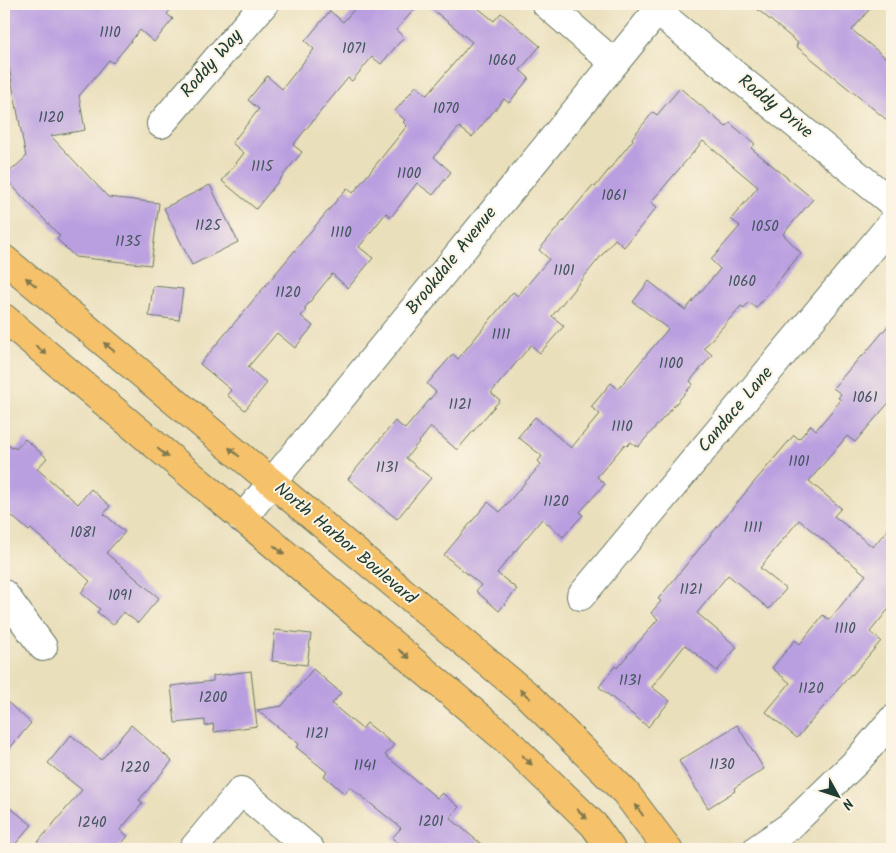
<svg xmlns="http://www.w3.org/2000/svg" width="896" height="853" viewBox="0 0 896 853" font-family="Kalam,sans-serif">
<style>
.building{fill:#ba9fe0}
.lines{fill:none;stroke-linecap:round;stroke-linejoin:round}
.minor-casing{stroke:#667663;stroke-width:30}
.major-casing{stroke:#667663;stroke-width:30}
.minor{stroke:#fff;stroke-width:28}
.major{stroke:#f5c16b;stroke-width:28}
.oneway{fill:#7f784d}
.labels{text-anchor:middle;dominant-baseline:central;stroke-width:4;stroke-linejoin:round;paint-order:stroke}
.number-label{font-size:15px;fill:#46565f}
.street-label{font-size:18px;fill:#1f3d34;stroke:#fcf5e5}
</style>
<rect width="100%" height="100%" fill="#fcf5e5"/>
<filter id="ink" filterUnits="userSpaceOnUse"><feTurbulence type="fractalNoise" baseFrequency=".02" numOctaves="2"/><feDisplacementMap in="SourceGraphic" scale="10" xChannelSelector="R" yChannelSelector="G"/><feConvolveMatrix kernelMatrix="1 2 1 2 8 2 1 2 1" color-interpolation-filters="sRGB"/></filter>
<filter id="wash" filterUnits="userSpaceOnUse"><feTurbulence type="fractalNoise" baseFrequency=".0096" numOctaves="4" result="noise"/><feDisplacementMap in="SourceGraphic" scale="20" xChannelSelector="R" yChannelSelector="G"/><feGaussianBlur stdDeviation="1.12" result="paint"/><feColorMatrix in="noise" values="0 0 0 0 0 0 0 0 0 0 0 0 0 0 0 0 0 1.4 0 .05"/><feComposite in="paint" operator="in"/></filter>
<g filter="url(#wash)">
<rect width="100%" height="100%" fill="#eadfbb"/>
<g id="blocks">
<!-- building -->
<g class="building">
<path d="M10 4H175L167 14 173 19 154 42 140 30 113 63 109 60 79 96 85 130 51 136 108 197 159 203 151 265 75 257 57 239 60 236 4 177 26 157 9 67 4 73V11Z"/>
<path d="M359 4H419L396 30 404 37 381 64 372 57 352 81 348 78 293 145 302 152 256 209 222 181 244 153 232 143 259 109 248 100 267 76 282 89 314 49 305 41 330 11 343 22Z"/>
<path d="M426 4H473L494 21 501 13 540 46 520 70 529 78 509 103 504 99 472 137 459 127 434 157 451 172 433 195 417 183 391 217 386 213 359 247 373 258 348 288 332 274 304 309 306 310 301 316 313 326 295 348 277 333 248 367 267 383 245 410 227 395 231 390 200 364 347 188 353 193 407 126 403 122 405 120 395 111 416 86 427 95 472 42Z"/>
<path d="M751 4H874L852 30 892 63V124L796 46 798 43Z"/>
<path d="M680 88 726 127 730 123 755 144 751 148 813 199 783 234 801 253 756 308 749 302 744 308 741 306 704 348 712 355 690 381 693 384 638 447 631 442 627 446 625 444 597 477 605 484 580 512 583 515 563 537 542 519 497 573 517 589 499 611 476 591 481 585 444 555 488 502 500 512 541 464 538 461 542 456 518 437 535 417 571 448 600 414 591 407 611 383 618 389 668 329 633 302 649 281 685 310 720 269 711 260 740 226 731 219 758 187 703 141 651 202 657 207 624 247 615 239 552 316 564 326 540 353 531 345 491 393 500 400 457 450 431 427 406 458 431 478 397 519 348 479 395 421 405 429 436 392 427 384 453 354 458 359 513 292 518 296 549 259 539 250 593 185 595 187 633 140 632 138 653 112 657 115Z"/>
<path d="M210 185 238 242 192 265 164 208Z"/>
<path d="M153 286 183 289 179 320 149 316Z"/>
<path d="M892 321V399L855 442 847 436 809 481 841 508 834 516 873 547 892 524V605L870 632 881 641 852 675 851 674 797 738 766 712 790 683 772 668 795 640 800 644 823 615 829 620 866 575 799 520 760 568 786 589 769 609 728 575 697 613 737 647 717 671 685 645 652 687 670 701 648 727 599 687 615 666 617 668 658 619 651 613 661 601 658 599 750 487 794 435 799 439 811 425 816 430 841 400 838 398 841 394 833 388 861 356 862 357Z"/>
<path d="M25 439 47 458 37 469 78 504 91 489 110 506 104 514 125 532 106 553 159 598 138 623 124 612 113 625 97 612 100 609 81 593 90 581 31 529 29 531 4 509V442L12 448 14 447 16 449Z"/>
<path d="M275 630 311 634 307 665 272 661Z"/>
<path d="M313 669 341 693 332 704 362 729 367 723 394 745 385 755 437 798 442 793 459 807 450 818 487 849H406L392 838 401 828 350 787 345 794 324 776 327 772 296 747 299 744 257 710 282 706Z"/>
<path d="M251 671 257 726 214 732 213 724 205 726V720L175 723 171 686 213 681V676Z"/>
<path d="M4 699 31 723 4 755Z"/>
<path d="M131 725 172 761 139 800 143 803 120 830 128 836 117 849H32L82 790 48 763 71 735 101 760Z"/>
<path d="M737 725 764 769 734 788 735 791 708 808 679 761Z"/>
<path d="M4 803 32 825 11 849H4Z"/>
</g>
</g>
</g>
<g filter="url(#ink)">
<use href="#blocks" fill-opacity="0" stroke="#667663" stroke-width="1"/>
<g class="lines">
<!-- minor casing -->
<g class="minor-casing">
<g id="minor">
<path d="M546 4 614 63"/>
<path d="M657 11 892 203"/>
<path d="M161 124 264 4"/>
<path d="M242 519 663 4"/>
<path d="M4 594 43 647"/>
<path d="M581 596 892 223"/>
<path d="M193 849 241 791 310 849"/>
<path d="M757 849 790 826 857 761 892 720"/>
</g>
</g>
<!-- major casing -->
<g class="major-casing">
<g id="major">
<path d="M4 259 527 695 625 792 668 849"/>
<path d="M4 318 502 736 594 825 611 849"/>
</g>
</g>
<!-- minor -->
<use href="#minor" class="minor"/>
<!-- major -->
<use href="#major" class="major"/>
</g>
<!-- one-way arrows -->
<defs><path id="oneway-solid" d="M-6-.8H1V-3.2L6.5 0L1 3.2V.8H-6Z" transform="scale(1.25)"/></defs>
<g class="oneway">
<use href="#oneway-solid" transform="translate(31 282) rotate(-140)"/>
<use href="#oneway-solid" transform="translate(109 347) rotate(-140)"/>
<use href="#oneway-solid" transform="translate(41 350) rotate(40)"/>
<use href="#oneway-solid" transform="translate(234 452) rotate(-140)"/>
<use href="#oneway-solid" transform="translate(163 453) rotate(40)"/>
<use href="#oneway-solid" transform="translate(279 550) rotate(40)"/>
<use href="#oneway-solid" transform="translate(404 654) rotate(40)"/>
<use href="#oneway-solid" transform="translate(525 694) rotate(-139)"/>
<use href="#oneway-solid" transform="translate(527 760) rotate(44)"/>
<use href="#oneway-solid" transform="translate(639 810) rotate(-126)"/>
<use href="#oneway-solid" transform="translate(582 814) rotate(44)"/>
</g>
</g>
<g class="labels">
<!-- number labels -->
<g class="number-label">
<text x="110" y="33">1110</text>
<text x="354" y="49">1071</text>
<text x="502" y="61">1060</text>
<text x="446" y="109">1070</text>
<text x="51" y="118">1120</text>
<text x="262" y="167">1115</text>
<text x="409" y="174">1100</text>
<text x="614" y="196">1061</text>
<text x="208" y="226">1125</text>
<text x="765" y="227">1050</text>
<text x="341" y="233">1110</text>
<text x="128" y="242">1135</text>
<text x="564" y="271">1101</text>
<text x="742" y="282">1060</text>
<text x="288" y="293">1120</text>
<text x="501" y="335">1111</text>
<text x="671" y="364">1100</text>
<text x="865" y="398">1061</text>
<text x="460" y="405">1121</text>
<text x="622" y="427">1110</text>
<text x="799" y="462">1101</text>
<text x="387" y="468">1131</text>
<text x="556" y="502">1120</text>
<text x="753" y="528">1111</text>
<text x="83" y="533">1081</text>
<text x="691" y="590">1121</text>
<text x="120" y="596">1091</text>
<text x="845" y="629">1110</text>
<text x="630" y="681">1131</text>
<text x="811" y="689">1120</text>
<text x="213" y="698">1200</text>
<text x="317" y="734">1121</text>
<text x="722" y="765">1130</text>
<text x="365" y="766">1141</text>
<text x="135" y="768">1220</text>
<text x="431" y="822">1201</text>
<text x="92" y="823">1240</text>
</g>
<!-- street labels -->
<g class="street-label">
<text transform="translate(212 64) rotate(-49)">Roddy Way</text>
<text transform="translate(775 107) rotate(39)">Roddy Drive</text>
<text transform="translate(452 261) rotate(-51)">Brookdale Avenue</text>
<text transform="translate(736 410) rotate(-50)">Candace Lane</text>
<text transform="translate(345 544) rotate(40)">North Harbor Boulevard</text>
</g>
</g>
<!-- margin -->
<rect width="896" height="853" fill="none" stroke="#fcf5e5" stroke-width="20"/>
<!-- north arrow -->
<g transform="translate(838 796) rotate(130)" stroke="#fcf5e5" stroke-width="4" paint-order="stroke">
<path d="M0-4L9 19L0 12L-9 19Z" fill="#1f3d34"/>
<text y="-8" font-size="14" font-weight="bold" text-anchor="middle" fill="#1f3d34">N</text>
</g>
</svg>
